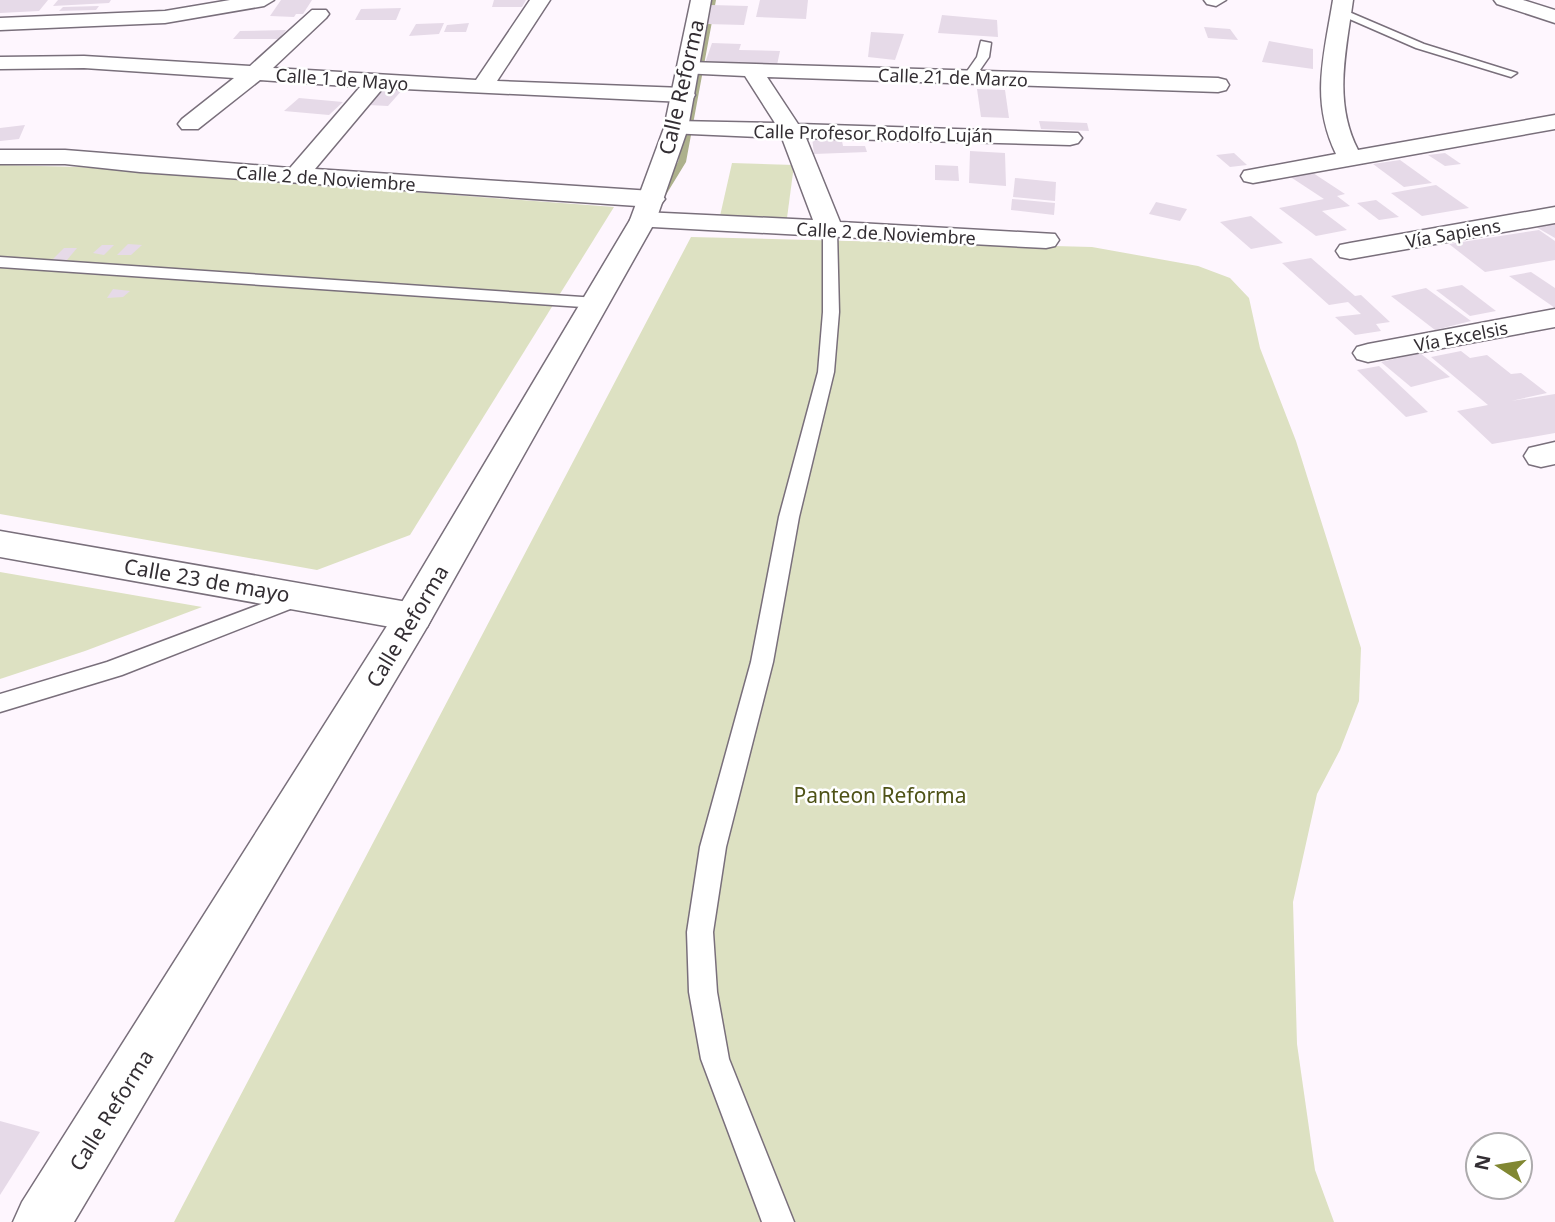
<svg xmlns="http://www.w3.org/2000/svg" width="1555" height="1222" viewBox="0 0 1555 1222" font-family="'Noto Sans',sans-serif">
<style>
.green{fill:#dde1c2}
.lines{fill:none;stroke-linecap:round;stroke-linejoin:round}
.stream{fill:#adb18c;fill-rule:evenodd}
.building{fill:#e6dae8}
.service-casing{stroke:#796f7b;stroke-width:3}
.minor-casing{stroke:#796f7b;stroke-width:3}
.tertiary-casing{stroke:#796f7b;stroke-width:3}
.service{fill:#fff;fill-rule:evenodd}
.minor{fill:#fff;fill-rule:evenodd}
.tertiary{fill:#fff;fill-rule:evenodd}
.labels{text-anchor:middle;dominant-baseline:central;stroke-width:5;stroke-linejoin:round;paint-order:stroke}
.far-street-label{font-size:18px;fill:#332e33;stroke:#fff}
.street-label{font-size:21px;fill:#332e33;stroke:#fff}
.park-label{font-size:21px;fill:#4e5216;stroke:#fff}
</style>
<rect width="100%" height="100%" fill="#fef6fe"/>
<!-- green -->
<g class="green">
<path d="M732 163 794 165 787 218 720 216Z"/>
<path d="M0 165 79 167 614 207 410 535 317 570 0 514Z"/>
<path d="M691 237 1092 247 1198 266 1230 278 1249 298 1260 348 1296 441 1361 648 1359 701 1340 750 1317 794 1293 902 1297 1044 1315 1170 1334 1222H174Z"/>
<path d="M0 572 202 607 85 651 0 679Z"/>
</g>
<g class="lines">
<!-- stream -->
<path class="stream" d="M710 0H716L686 162 664 198H658L657 196 678 162Z"/>
</g>
<!-- building -->
<g class="building">
<path d="M0 0H48L39 11 0 13Z"/>
<path d="M58 0H111L109 3 53 6Z"/>
<path d="M281 0H312L303 14H296L294 17 270 16Z"/>
<path d="M494 0H526L522 7H492Z"/>
<path d="M760 0H808L806 19 756 17Z"/>
<path d="M711 5 748 6 744 25 706 24Z"/>
<path d="M99 6 96 10 59 11 63 7Z"/>
<path d="M401 8 396 20H355L361 9Z"/>
<path d="M942 15 997 20 998 37 938 33Z"/>
<path d="M444 23 439 34 409 36 416 24Z"/>
<path d="M469 23 466 32H444L447 25Z"/>
<path d="M1204 27 1230 29 1238 40 1208 38Z"/>
<path d="M286 30 279 39H233L240 31Z"/>
<path d="M871 32 904 34 895 60 868 57Z"/>
<path d="M1269 41 1313 49V69L1262 62Z"/>
<path d="M712 43 741 44 739 50 780 51 777 65 705 63Z"/>
<path d="M384 88 403 89 388 106 368 105Z"/>
<path d="M977 89 1005 90 1009 118 981 117Z"/>
<path d="M299 98 343 102 329 115 284 111Z"/>
<path d="M1039 121 1087 123 1089 131 1041 129Z"/>
<path d="M25 125 19 139 0 141V128Z"/>
<path d="M841 136 843 146H865L867 152 814 154 812 137Z"/>
<path d="M970 151 1005 153 1006 186 969 183Z"/>
<path d="M1234 153 1247 165 1230 167 1216 155Z"/>
<path d="M1445 153 1461 164 1445 166 1428 155Z"/>
<path d="M1400 160 1432 183 1404 187 1373 164Z"/>
<path d="M935 165 958 166 959 181 935 180Z"/>
<path d="M1310 171 1345 194 1337 196 1350 206 1322 211 1347 230 1316 236 1279 208 1324 199 1289 176Z"/>
<path d="M1015 178 1056 182 1055 201 1013 197Z"/>
<path d="M1436 185 1469 208 1422 216 1391 193Z"/>
<path d="M1012 199 1055 203 1054 215 1011 210Z"/>
<path d="M1376 200 1399 217 1379 220 1357 203Z"/>
<path d="M1156 202 1187 209 1180 221 1149 214Z"/>
<path d="M1251 216 1283 243 1251 249 1220 222Z"/>
<path d="M1555 222V238L1536 227Z"/>
<path d="M1539 230 1555 241V260L1485 272 1449 244Z"/>
<path d="M128 244 142 245 131 255H117Z"/>
<path d="M102 245H114L104 255 93 253Z"/>
<path d="M64 248H77L67 260H52Z"/>
<path d="M1311 258 1355 296 1361 295 1390 322 1376 324 1381 331 1355 335 1335 317 1361 314 1348 302 1329 305 1282 263Z"/>
<path d="M1531 272 1555 288V308L1509 276Z"/>
<path d="M1462 285 1496 311 1470 316 1436 290Z"/>
<path d="M1426 288 1471 321 1435 330 1391 296Z"/>
<path d="M113 289 130 291 123 297 107 298Z"/>
<path d="M1461 351 1470 358 1487 355 1511 374 1521 373 1547 393 1511 401 1555 394V433L1492 444 1457 411 1488 405 1431 357Z"/>
<path d="M1420 353 1450 377 1411 387 1381 362Z"/>
<path d="M1379 366 1428 412 1406 417 1357 370Z"/>
<path d="M0 1121 40 1132 0 1195Z"/>
</g>
<g class="lines">
<!-- service casing -->
<g class="service-casing">
<g id="service">
<path d="M1342 9 1424 44 1517 73 1511 77 1416 48 1338 14 1337 12Z"/>
<path d="M981 41 991 43 989 57 973 80H965L963 77 977 57Z"/>
<path d="M830 226 837 230 839 312 834 372 799 517 773 662 726 847 713 932 717 992 729 1059 794 1222H762L701 1059 689 992 687 932 700 847 751 662 779 517 818 372 823 312V230Z"/>
<path d="M0 257 597 298 605 303 597 308 0 267Z"/>
<path d="M301 589 308 592 311 597 308 602 122 675 0 712V694L107 662Z"/>
</g>
</g>
<!-- minor casing -->
<g class="minor-casing">
<g id="minor">
<path d="M230 0H274L264 6 165 23 0 30V18L165 11Z"/>
<path d="M530 0H550L497 81 684 88 692 90 695 95 692 100 684 102 383 88 315 169 652 191 661 194 665 199 661 204 652 207 140 172 65 164H0V150H65L290 168 360 87 260 80 198 129H182L178 124 182 119 234 78 84 68 0 69V57L84 56 250 66 312 10H326L329 14 326 18 273 68 476 80Z"/>
<path d="M1204 0H1226L1216 6 1207 4Z"/>
<path d="M1333 0H1353C1346 51 1333 102 1358 150L1555 115V129L1253 183 1244 181 1241 176 1244 171 1336 154C1310 100 1324 56 1333 0Z"/>
<path d="M1494 0H1523L1555 10V23L1497 4Z"/>
<path d="M689 62 1218 78 1226 80 1229 85 1226 90 1218 92 767 77 798 124 1078 133 1082 138 1078 143 1070 145 806 138 840 222 1055 234 1059 240 1055 246 1046 248 634 226 630 220 634 214 643 212 813 220 782 138 668 133 664 128 668 123 676 121 775 123 745 76 681 73 678 68 681 63Z"/>
<path d="M1555 207V223L1350 259 1340 257 1336 251 1340 245 1350 243Z"/>
<path d="M1555 309V327L1368 362 1357 359 1353 353 1357 347 1368 344Z"/>
<path d="M1555 442V464L1541 467 1529 464 1524 456 1529 448Z"/>
<path d="M0 531 413 603 427 607 432 617 427 627 413 631 0 557Z"/>
</g>
</g>
<!-- tertiary casing -->
<g class="tertiary-casing">
<path id="tertiary" d="M691 0H711L688 128 656 220 427 627 74 1222H13L22 1202 399 607 630 220 664 128Z"/>
</g>
<!-- service -->
<use href="#service" class="service"/>
<!-- minor -->
<use href="#minor" class="minor"/>
<!-- tertiary -->
<use href="#tertiary" class="tertiary"/>
</g>
<g class="labels">
<!-- far-street labels -->
<g class="far-street-label">
<text transform="translate(953 77) rotate(2)">Calle 21 de Marzo</text>
<text transform="translate(342 79) rotate(4)">Calle 1 de Mayo</text>
<text transform="translate(873 133) rotate(1)">Calle Profesor Rodolfo Luján</text>
<text transform="translate(326 178) rotate(4)">Calle 2 de Noviembre</text>
<text transform="translate(886 233) rotate(3)">Calle 2 de Noviembre</text>
<text transform="translate(1453 233) rotate(-10)">Vía Sapiens</text>
<text transform="translate(1461 336) rotate(-11)">Vía Excelsis</text>
</g>
<!-- street labels -->
<g class="street-label">
<text transform="translate(681 87) rotate(-77)">Calle Reforma</text>
<text transform="translate(207 580) rotate(10)">Calle 23 de mayo</text>
<text transform="translate(407 626) rotate(-59)">Calle Reforma</text>
<text transform="translate(111 1110) rotate(-58)">Calle Reforma</text>
</g>
<!-- park labels -->
<g class="park-label">
<text x="880" y="795">Panteon Reforma</text>
</g>
</g>
<!-- north arrow -->
<g transform="translate(1499 1166) rotate(282)"><circle r="33" fill="#ffffff" stroke="#adabad" stroke-width="2"/>
<path d="M0-5L12 26L0 18L-12 26Z" fill="#818732"/>
<text y="-10" font-size="19" font-weight="bold" text-anchor="middle" fill="#332e33">N</text>
</g>
</svg>
